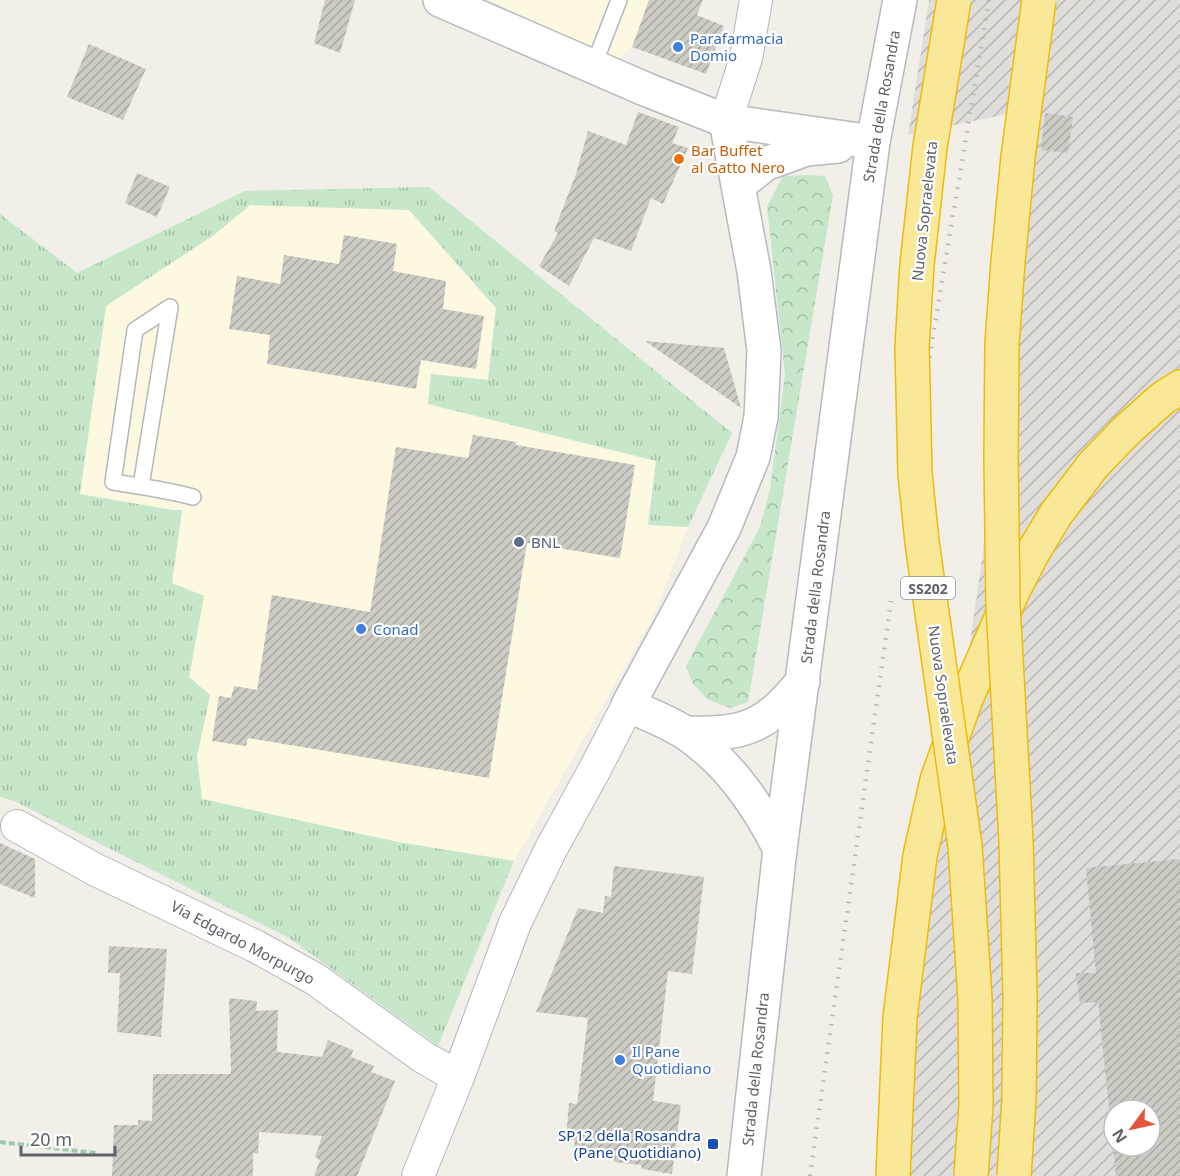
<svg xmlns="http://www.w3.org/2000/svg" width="1180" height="1176" viewBox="0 0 1180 1176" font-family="'Noto Sans',sans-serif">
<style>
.commercial{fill:#fdf9e1}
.industrial{fill:url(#industrial-furrows);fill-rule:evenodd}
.grass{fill:url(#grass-tufts)}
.forest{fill:url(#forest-crowns)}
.building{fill:url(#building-hatch);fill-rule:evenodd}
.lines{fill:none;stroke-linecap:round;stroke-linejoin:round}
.lane-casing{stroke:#b5b7bc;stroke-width:18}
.street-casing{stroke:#b5b7bc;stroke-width:34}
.secondary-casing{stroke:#b6b9bf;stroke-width:36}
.highway-casing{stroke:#efbb09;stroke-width:36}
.path{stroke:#a0c7af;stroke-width:4;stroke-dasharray:6 3;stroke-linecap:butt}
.lane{stroke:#fff;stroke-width:15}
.street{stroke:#fff;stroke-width:32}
.secondary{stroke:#fff;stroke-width:33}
.highway{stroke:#f9e897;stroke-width:33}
.rail{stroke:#b6b6b8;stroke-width:4.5;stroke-dasharray:1.5 8;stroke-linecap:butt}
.highway-bridge-casing{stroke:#efbb09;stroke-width:36;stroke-linecap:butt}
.highway-bridge{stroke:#f9e897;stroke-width:33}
.shop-dot{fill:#3f7fe0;stroke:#fff;stroke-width:2}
.food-dot{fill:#e8710a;stroke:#fff;stroke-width:2}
.service-dot{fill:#5c6f8a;stroke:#fff;stroke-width:2}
.transit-dot{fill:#1a4fb4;stroke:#fff;stroke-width:2}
.labels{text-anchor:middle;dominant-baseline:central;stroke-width:4.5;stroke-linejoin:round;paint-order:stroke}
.shield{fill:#fff;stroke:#8f9195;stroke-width:1.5}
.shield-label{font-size:14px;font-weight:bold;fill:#5f6268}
.shop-label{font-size:15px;fill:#366cbe;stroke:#fff;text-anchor:start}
.street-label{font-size:15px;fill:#5f6268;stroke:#fff}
.food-label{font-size:15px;fill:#c56008;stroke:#fff;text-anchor:start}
.service-label{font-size:15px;fill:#4e5e75;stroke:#fff;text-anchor:start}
.transit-label{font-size:15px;fill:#164399;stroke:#fff;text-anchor:end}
</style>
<defs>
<pattern id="industrial-furrows" width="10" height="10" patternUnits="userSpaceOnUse" patternTransform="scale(1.5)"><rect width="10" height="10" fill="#e0deda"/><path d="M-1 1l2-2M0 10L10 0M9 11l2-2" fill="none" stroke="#b9b7b5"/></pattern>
<pattern id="grass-tufts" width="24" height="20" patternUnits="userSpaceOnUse" patternTransform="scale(1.5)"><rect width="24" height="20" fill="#c6e7c9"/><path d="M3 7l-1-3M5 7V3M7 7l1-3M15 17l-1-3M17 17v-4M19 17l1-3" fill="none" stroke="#a4bfa7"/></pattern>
<pattern id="forest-crowns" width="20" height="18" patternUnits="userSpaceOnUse" patternTransform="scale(1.5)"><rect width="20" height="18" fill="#c6e7c9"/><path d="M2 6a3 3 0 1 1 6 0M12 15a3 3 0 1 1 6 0" fill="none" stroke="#a4bfa7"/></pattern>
<pattern id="building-hatch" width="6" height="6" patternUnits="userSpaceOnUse" patternTransform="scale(1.5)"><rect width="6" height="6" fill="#cccbc4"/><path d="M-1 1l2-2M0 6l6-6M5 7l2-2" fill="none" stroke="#a9a8a3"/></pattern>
</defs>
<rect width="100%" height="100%" fill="#f1efe8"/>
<!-- commercial -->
<g class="commercial">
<path d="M489 0H703L698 15 724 26 706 74 632 47 620 58 599 53Z"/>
<path d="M250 205 409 210 496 308 488 380 431 374 428 404 656 461 648 525 688 527 653 617 514 861 398 842 202 799 197 757 210 695 189 677 204 596 172 583 182 511 80 495 106 306 214 235Z"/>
</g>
<!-- industrial -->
<path class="industrial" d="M929 0H1180V1176H887L944 824 981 566 1039 107 908 135ZM1114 1110H1150V1146H1114Z"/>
<!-- grass -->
<path class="grass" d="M429 187 732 433 688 527 648 525 656 461 428 404 431 374 488 380 496 308 409 210 250 205 214 235 106 306 80 494 172 510H182L172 583 204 596 189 677 210 695 197 756 202 799 398 842 514 861 438 1046 289 938 14 801 0 797V214L77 273 245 191Z"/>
<!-- forest -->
<path class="forest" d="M807 175 825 176 833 195 748 702 731 708 708 700 693 684 686 666 760 527 770 489 785 375 767 206 783 176Z"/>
<!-- building -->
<g class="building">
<path d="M325 0H355L340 53 314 43Z"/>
<path d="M649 0H703L697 15 724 26 706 74 632 47Z"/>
<path d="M89 44 146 69 123 120 67 97Z"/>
<path d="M638 112 679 127 672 143 688 148 663 204 651 198 631 251 594 238 569 286 539 266 558 233 554 231 576 174 588 131 626 145Z"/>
<path d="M1045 113 1073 117 1068 153 1041 150Z"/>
<path d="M137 173 170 187 157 217 125 203Z"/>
<path d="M344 235 397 244 393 271 446 281 443 309 484 316 476 369 421 360 416 389 375 382 267 364 270 335 229 329 237 276 280 284 284 255 339 264Z"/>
<path d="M645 341 724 348 741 408Z"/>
<path d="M473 435 516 442V445L635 465 620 558 527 543 489 778 248 738 246 746 212 741 219 696 231 698 234 686 257 690 272 595 370 612 396 447 468 458Z"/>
<path d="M0 843 35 859V898L0 884Z"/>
<path d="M1180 859V1176H1116L1098 1002 1080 1003 1076 973H1096L1086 868ZM1114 1110H1150V1146H1114Z"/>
<path d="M614 866 704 877 692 974 668 971 653 1101 681 1105 672 1174 642 1169 641 1165 614 1162V1155L574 1150 575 1140 566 1139 569 1103 577 1104 588 1018 536 1012 578 908 603 913 605 896 611 897Z"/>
<path d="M109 946 167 949 161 1037 117 1032 120 973H108Z"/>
<path d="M229 998 257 1001 256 1011 278 1010 277 1052 322 1057 328 1040 353 1050 351 1057 374 1066 371 1072 395 1081 357 1176H314L320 1160 315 1157 322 1136 259 1132 258 1154 253 1153V1176H112L114 1125H138V1120L152 1121 153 1074H231Z"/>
</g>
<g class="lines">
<!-- lane casing -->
<g class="lane-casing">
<g id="lane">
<path d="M593 67 619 0"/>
<path d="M141 486 170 307 135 330 113 482C140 486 167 490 193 497"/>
</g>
</g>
<!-- street casing -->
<g class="street-casing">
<g id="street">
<path d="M726 121 746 58 756 0"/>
<path d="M17 826 96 870 255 946 315 979 423 1057 458 1077"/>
<path d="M418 1176 458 1077 515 923 551 849 595 769 628 705"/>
</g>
</g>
<!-- secondary casing -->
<g class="secondary-casing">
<g id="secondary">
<path d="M440 0 645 89 726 121 873 142"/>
<path d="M726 121 754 271 764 351 761 417 753 457 724 528 628 705C647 714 669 722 687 734 729 763 757 804 780 849"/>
<path d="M739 185 765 164 806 149 838 146"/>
<path d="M686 733C708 734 734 734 755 724 775 715 789 697 803 681"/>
<path d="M744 1176 780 849 873 142 900 0"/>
</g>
</g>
<!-- highway casing -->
<g class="highway-casing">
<path id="highway" d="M893 1176 900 1018 920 856 937 780 966 699 1012 593 1032 554 1056 514 1094 464 1128 429 1163 398 1180 387"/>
</g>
<!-- path -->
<path class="path" d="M0 1142 96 1153"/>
<!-- lane -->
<use href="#lane" class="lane"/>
<!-- street -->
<use href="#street" class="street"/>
<!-- secondary -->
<use href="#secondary" class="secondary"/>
<!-- highway -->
<use href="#highway" class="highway"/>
<!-- rail -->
<g class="rail">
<path d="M923 395 989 0"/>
<path d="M810 1176 891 601"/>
</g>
<!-- highway-bridge casing -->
<g class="highway-bridge-casing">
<g id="highway-bridge">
<path d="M954 0 930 147 917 265 912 347 915 473 922 542 965 846 975 999 976 1106 971 1176"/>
<path d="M1014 1176 1019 1099 1020 996 1016 841 1003 605 1001 458 1002 344 1008 262 1018 157 1039 0"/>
</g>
</g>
<!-- highway-bridge -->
<use href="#highway-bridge" class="highway-bridge"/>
</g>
<!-- markers -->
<g class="shop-dot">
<circle cx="678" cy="47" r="6"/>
<circle cx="361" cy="629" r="6"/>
<circle cx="620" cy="1060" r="6"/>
</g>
<circle class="food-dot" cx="679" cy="159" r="6"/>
<circle class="service-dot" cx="519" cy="542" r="6"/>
<rect class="transit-dot" x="707" y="1138" width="12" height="12" rx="3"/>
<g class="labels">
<!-- shield labels -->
<rect class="shield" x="901" y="577" width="54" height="22" rx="4.5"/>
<g class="shield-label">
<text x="928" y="588">SS202</text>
</g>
<!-- shop labels -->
<g class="shop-label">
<text x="690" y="38">Parafarmacia<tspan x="690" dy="17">Domio</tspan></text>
<text x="373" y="629">Conad</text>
<text x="632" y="1051">Il Pane<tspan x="632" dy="17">Quotidiano</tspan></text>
</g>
<!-- street labels -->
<g class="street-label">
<text transform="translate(881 106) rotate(-80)">Strada della Rosandra</text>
<text transform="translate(924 211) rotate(-84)">Nuova Sopraelevata</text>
<text transform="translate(815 587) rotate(-83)">Strada della Rosandra</text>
<text transform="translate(944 695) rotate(82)">Nuova Sopraelevata</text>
<text transform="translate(243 942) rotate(28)">Via Edgardo Morpurgo</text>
<text transform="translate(755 1069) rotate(-84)">Strada della Rosandra</text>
</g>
<!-- food labels -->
<g class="food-label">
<text x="691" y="150">Bar Buffet<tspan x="691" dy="17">al Gatto Nero</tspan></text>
</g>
<!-- service labels -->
<g class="service-label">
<text x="531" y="542">BNL</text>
</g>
<!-- transit labels -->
<g class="transit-label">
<text x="701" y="1135">SP12 della Rosandra<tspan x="701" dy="17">(Pane Quotidiano)</tspan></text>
</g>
</g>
<!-- north arrow -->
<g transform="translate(1132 1128) rotate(237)"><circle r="28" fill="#ffffff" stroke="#bfc0c3" stroke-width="1.5"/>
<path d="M0-4.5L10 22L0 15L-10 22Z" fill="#e3573c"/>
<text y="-9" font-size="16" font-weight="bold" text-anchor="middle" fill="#5f6268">N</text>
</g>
<!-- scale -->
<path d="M21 1146v9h94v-9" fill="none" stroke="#5f6268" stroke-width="3"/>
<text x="30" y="1146" font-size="18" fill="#5f6268" stroke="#ffffff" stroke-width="4.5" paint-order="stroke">20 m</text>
</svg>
